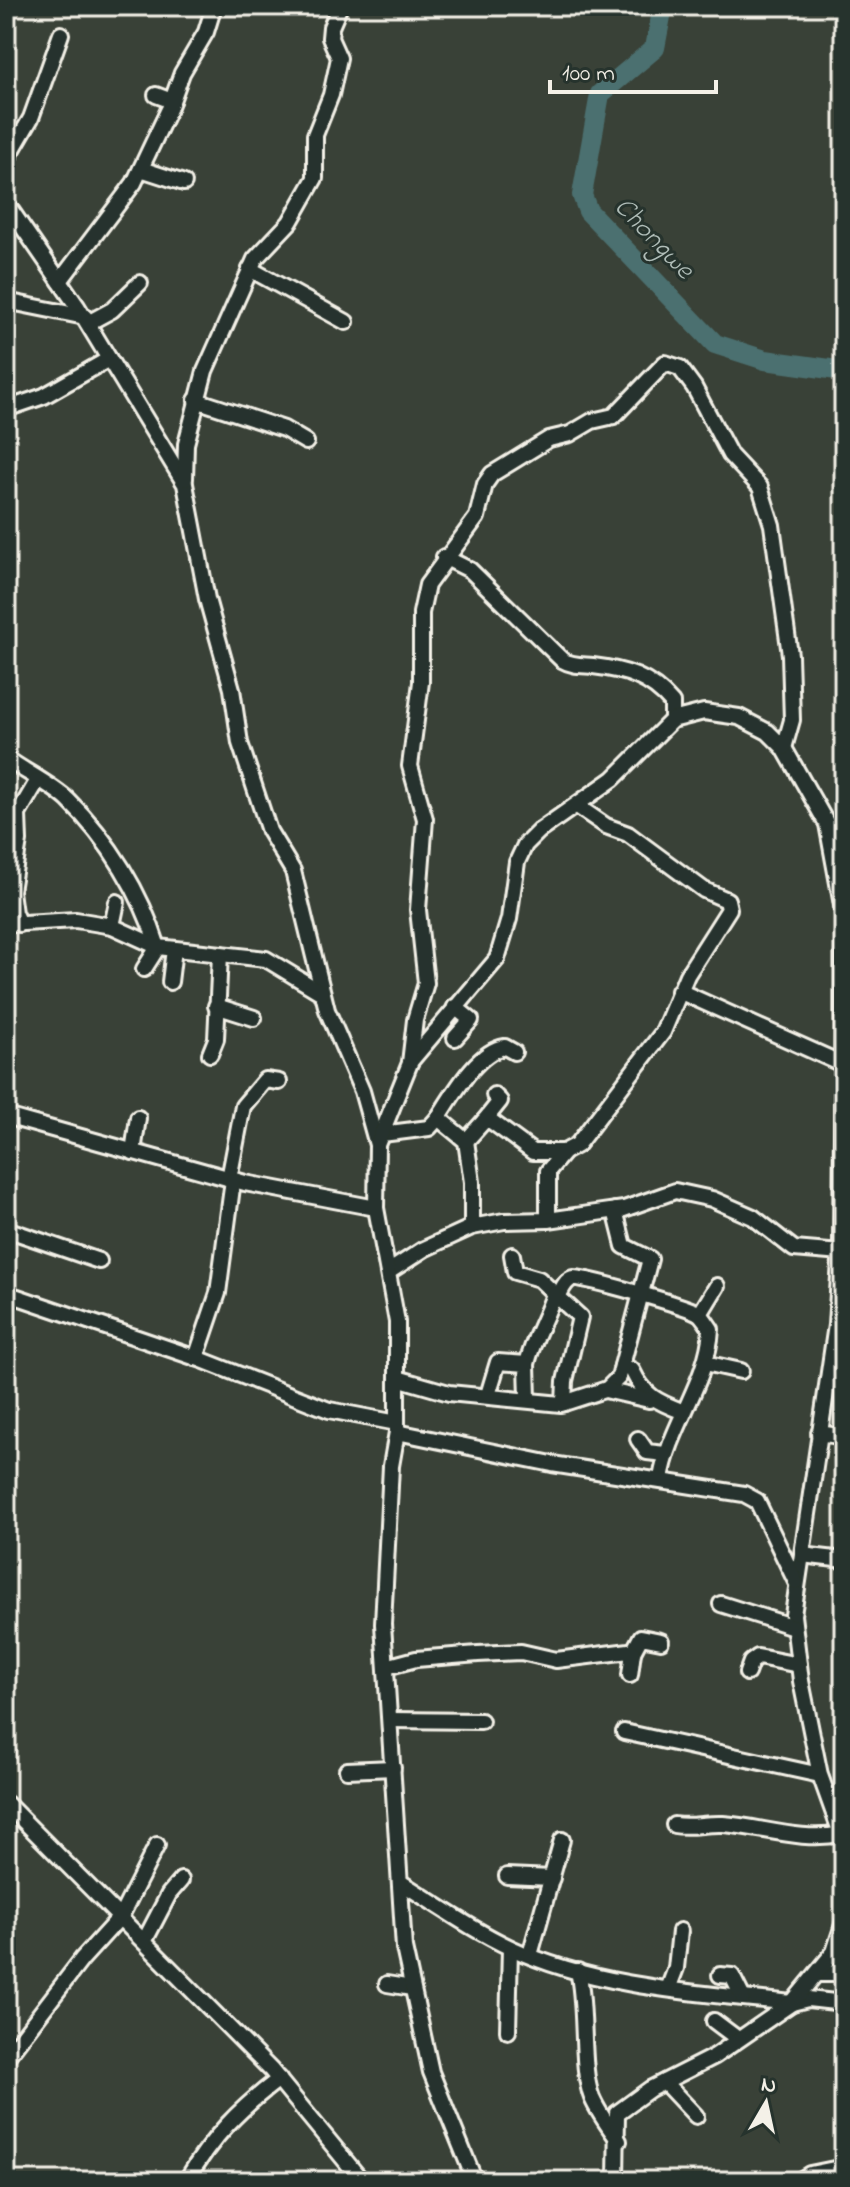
<svg xmlns="http://www.w3.org/2000/svg" width="850" height="2187" viewBox="0 0 850 2187" font-family="'Indie Flower',sans-serif">
<style>
.lines{fill:none;stroke-linecap:round;stroke-linejoin:round}
.stream{stroke:#8fa4a0;stroke-width:3}
.river{stroke:#4b7070;stroke-width:20}
.minor-casing{stroke:#f4f1e8;stroke-width:20}
.minor{stroke:#26332d;stroke-width:14}
.labels{text-anchor:middle;dominant-baseline:central;stroke-width:6;stroke-linejoin:round;paint-order:stroke}
.water-label{font-size:28px;font-style:italic;fill:#b0bdb8;stroke:#26332d}
</style>
<rect width="100%" height="100%" fill="#394137"/>
<filter id="ink" filterUnits="userSpaceOnUse"><feTurbulence type="fractalNoise" baseFrequency=".0125" numOctaves="2"/><feDisplacementMap in="SourceGraphic" scale="16" xChannelSelector="R" yChannelSelector="G"/><feConvolveMatrix kernelMatrix="1 2 1 2 8 2 1 2 1" color-interpolation-filters="sRGB"/></filter>
<g filter="url(#ink)">
<g class="lines">
<!-- stream -->
<path class="stream" d="M652 6 659 20"/>
<!-- river -->
<path class="river" d="M663 6 655 48 600 94 582 195 588 211 715 344 765 360 844 371"/>
<!-- minor casing -->
<g class="minor-casing">
<g id="minor">
<path d="M156 95 172 101"/>
<path d="M6 161 31 118 61 34"/>
<path d="M141 169 184 183"/>
<path d="M6 203 77 306 185 484 207 599 232 689 240 743 269 831 293 871 327 1010 362 1091 377 1145"/>
<path d="M250 269 346 322"/>
<path d="M60 281 134 183 169 109 182 73 206 32 214 6"/>
<path d="M6 301 85 317"/>
<path d="M88 323 112 310 140 283"/>
<path d="M196 400 284 429 306 442"/>
<path d="M6 409 44 396 109 359"/>
<path d="M185 479 186 444 205 371 255 259 290 222 315 178V135L331 95 339 58 330 38 331 27 340 6"/>
<path d="M444 557 470 570 562 660C572 666 582 665 593 666 626 670 650 677 672 703V720"/>
<path d="M6 758C25 772 51 784 68 800 109 840 141 893 158 947L144 969"/>
<path d="M6 924 76 920 112 926 158 947 266 959 322 993"/>
<path d="M19 924 14 913 11 891 19 841 18 814 38 780"/>
<path d="M112 926 117 902"/>
<path d="M170 982 174 949"/>
<path d="M679 991 842 1064"/>
<path d="M216 1006 254 1018"/>
<path d="M455 1038 471 1020 455 1007"/>
<path d="M210 1054 216 1039 220 954"/>
<path d="M410 1062 497 959 509 919 517 862 525 845 539 831 613 779 672 720 704 712 739 717 768 732 784 748 827 824 844 916 841 1244 836 1325 793 1615 801 1681 820 1775 844 1842"/>
<path d="M6 1116 245 1183 376 1208"/>
<path d="M438 1118C453 1095 477 1051 505 1047L514 1052"/>
<path d="M484 1121 500 1101 494 1095"/>
<path d="M382 1134 429 1128 438 1118 466 1141 472 1182V1227"/>
<path d="M466 1141 484 1121H491L533 1152H564"/>
<path d="M133 1152 138 1118"/>
<path d="M229 1179 243 1106 265 1080 279 1082"/>
<path d="M548 1220V1171L564 1152 577 1145 663 1032 687 975 729 909 727 900 704 890 628 834 606 826 577 806"/>
<path d="M6 1229 99 1261"/>
<path d="M512 1255 515 1272 539 1279 558 1297C562 1290 564 1281 573 1278 582 1276 690 1307 700 1314 704 1318 708 1325 711 1329 708 1382 669 1427 661 1479"/>
<path d="M390 1271 424 1249 472 1227 504 1221 548 1220 624 1209 675 1191 712 1199 753 1217 794 1249 841 1253"/>
<path d="M6 1293 202 1360 329 1410 397 1423"/>
<path d="M558 1297 580 1317 565 1381 564 1403"/>
<path d="M700 1314 717 1286"/>
<path d="M196 1358 218 1293 233 1180"/>
<path d="M705 1363 741 1371"/>
<path d="M527 1364C533 1338 546 1319 554 1294"/>
<path d="M622 1366 632 1370C644 1396 657 1402 684 1412"/>
<path d="M397 1378 449 1393 561 1404 607 1389 619 1377 650 1259 624 1246 615 1210"/>
<path d="M605 1390 649 1400"/>
<path d="M488 1395 498 1362 527 1364 528 1399"/>
<path d="M397 1432 552 1464 744 1494 757 1501 796 1582"/>
<path d="M819 1433 844 1437"/>
<path d="M638 1439 647 1452 665 1454"/>
<path d="M802 1555 844 1560"/>
<path d="M721 1604 794 1627"/>
<path d="M633 1652 641 1637 661 1641"/>
<path d="M386 1667 416 1659 478 1654 521 1652 556 1660 629 1651 633 1652 630 1675"/>
<path d="M747 1673 751 1662 758 1657 799 1665"/>
<path d="M6 1718 8 1716"/>
<path d="M390 1720 481 1721"/>
<path d="M624 1732 820 1775"/>
<path d="M6 1751V1752"/>
<path d="M347 1770 393 1768"/>
<path d="M6 1803 271 2070 362 2181"/>
<path d="M674 1825C691 1828 706 1823 723 1824 763 1827 801 1842 841 1834"/>
<path d="M507 1876 552 1878"/>
<path d="M400 1882C436 1904 472 1930 511 1948 597 1988 699 1993 792 2003L808 1999 844 2003"/>
<path d="M145 1940 169 1894 181 1880"/>
<path d="M530 1955 562 1840"/>
<path d="M578 1971C587 2009 580 2067 592 2098 599 2114 609 2127 619 2141"/>
<path d="M818 1974H832L844 1969"/>
<path d="M720 1975 732 1976 743 1998"/>
<path d="M387 1984 412 1988"/>
<path d="M668 1989 676 1968 680 1931"/>
<path d="M714 2021 738 2039"/>
<path d="M508 2031 510 1948"/>
<path d="M6 2058 82 1959 121 1916 157 1845"/>
<path d="M664 2082 696 2116"/>
<path d="M186 2181C212 2137 238 2110 279 2079"/>
<path d="M475 2181 431 2072 404 1948 383 1624 391 1466 397 1432V1322L376 1208 377 1145 410 1063 415 1020 426 983 418 910 425 819 410 766 421 682V613L427 585 477 517 485 484 492 474 549 439 570 434 592 421 614 416 665 363 680 368 694 387 730 455 760 487 772 525 790 655 792 720 784 748"/>
<path d="M616 2181 617 2113 650 2089 715 2056 792 2003 834 1952 844 1922"/>
<path d="M799 2181 810 2174 844 2167"/>
</g>
</g>
<!-- minor -->
<use href="#minor" class="minor"/>
</g>
</g>
<g class="labels">
<!-- water labels -->
<g class="water-label">
<text transform="translate(653 239) rotate(46)">Chongwe</text>
</g>
</g>
<!-- margin -->
<rect width="850" height="2187" fill="none" stroke="#26332d" stroke-width="32"/>
<rect x="16" y="16" width="818" height="2155" fill="none" stroke="#f4f1e8" stroke-width="3" filter="url(#ink)"/>
<!-- north arrow -->
<g transform="translate(766 2103) rotate(9)" stroke="#26332d" stroke-width="6" paint-order="stroke">
<path d="M0-6L14 30L0 20L-14 30Z" fill="#f4f1e8"/>
<text y="-12" font-size="22" font-weight="bold" text-anchor="middle" fill="#f4f1e8">N</text>
</g>
<!-- scale -->
<path d="M550 80v12h166v-12" fill="none" stroke="#f4f1e8" stroke-width="4"/>
<text x="562" y="80" font-size="24" fill="#f4f1e8" stroke="#26332d" stroke-width="6" paint-order="stroke">100 m</text>
</svg>
